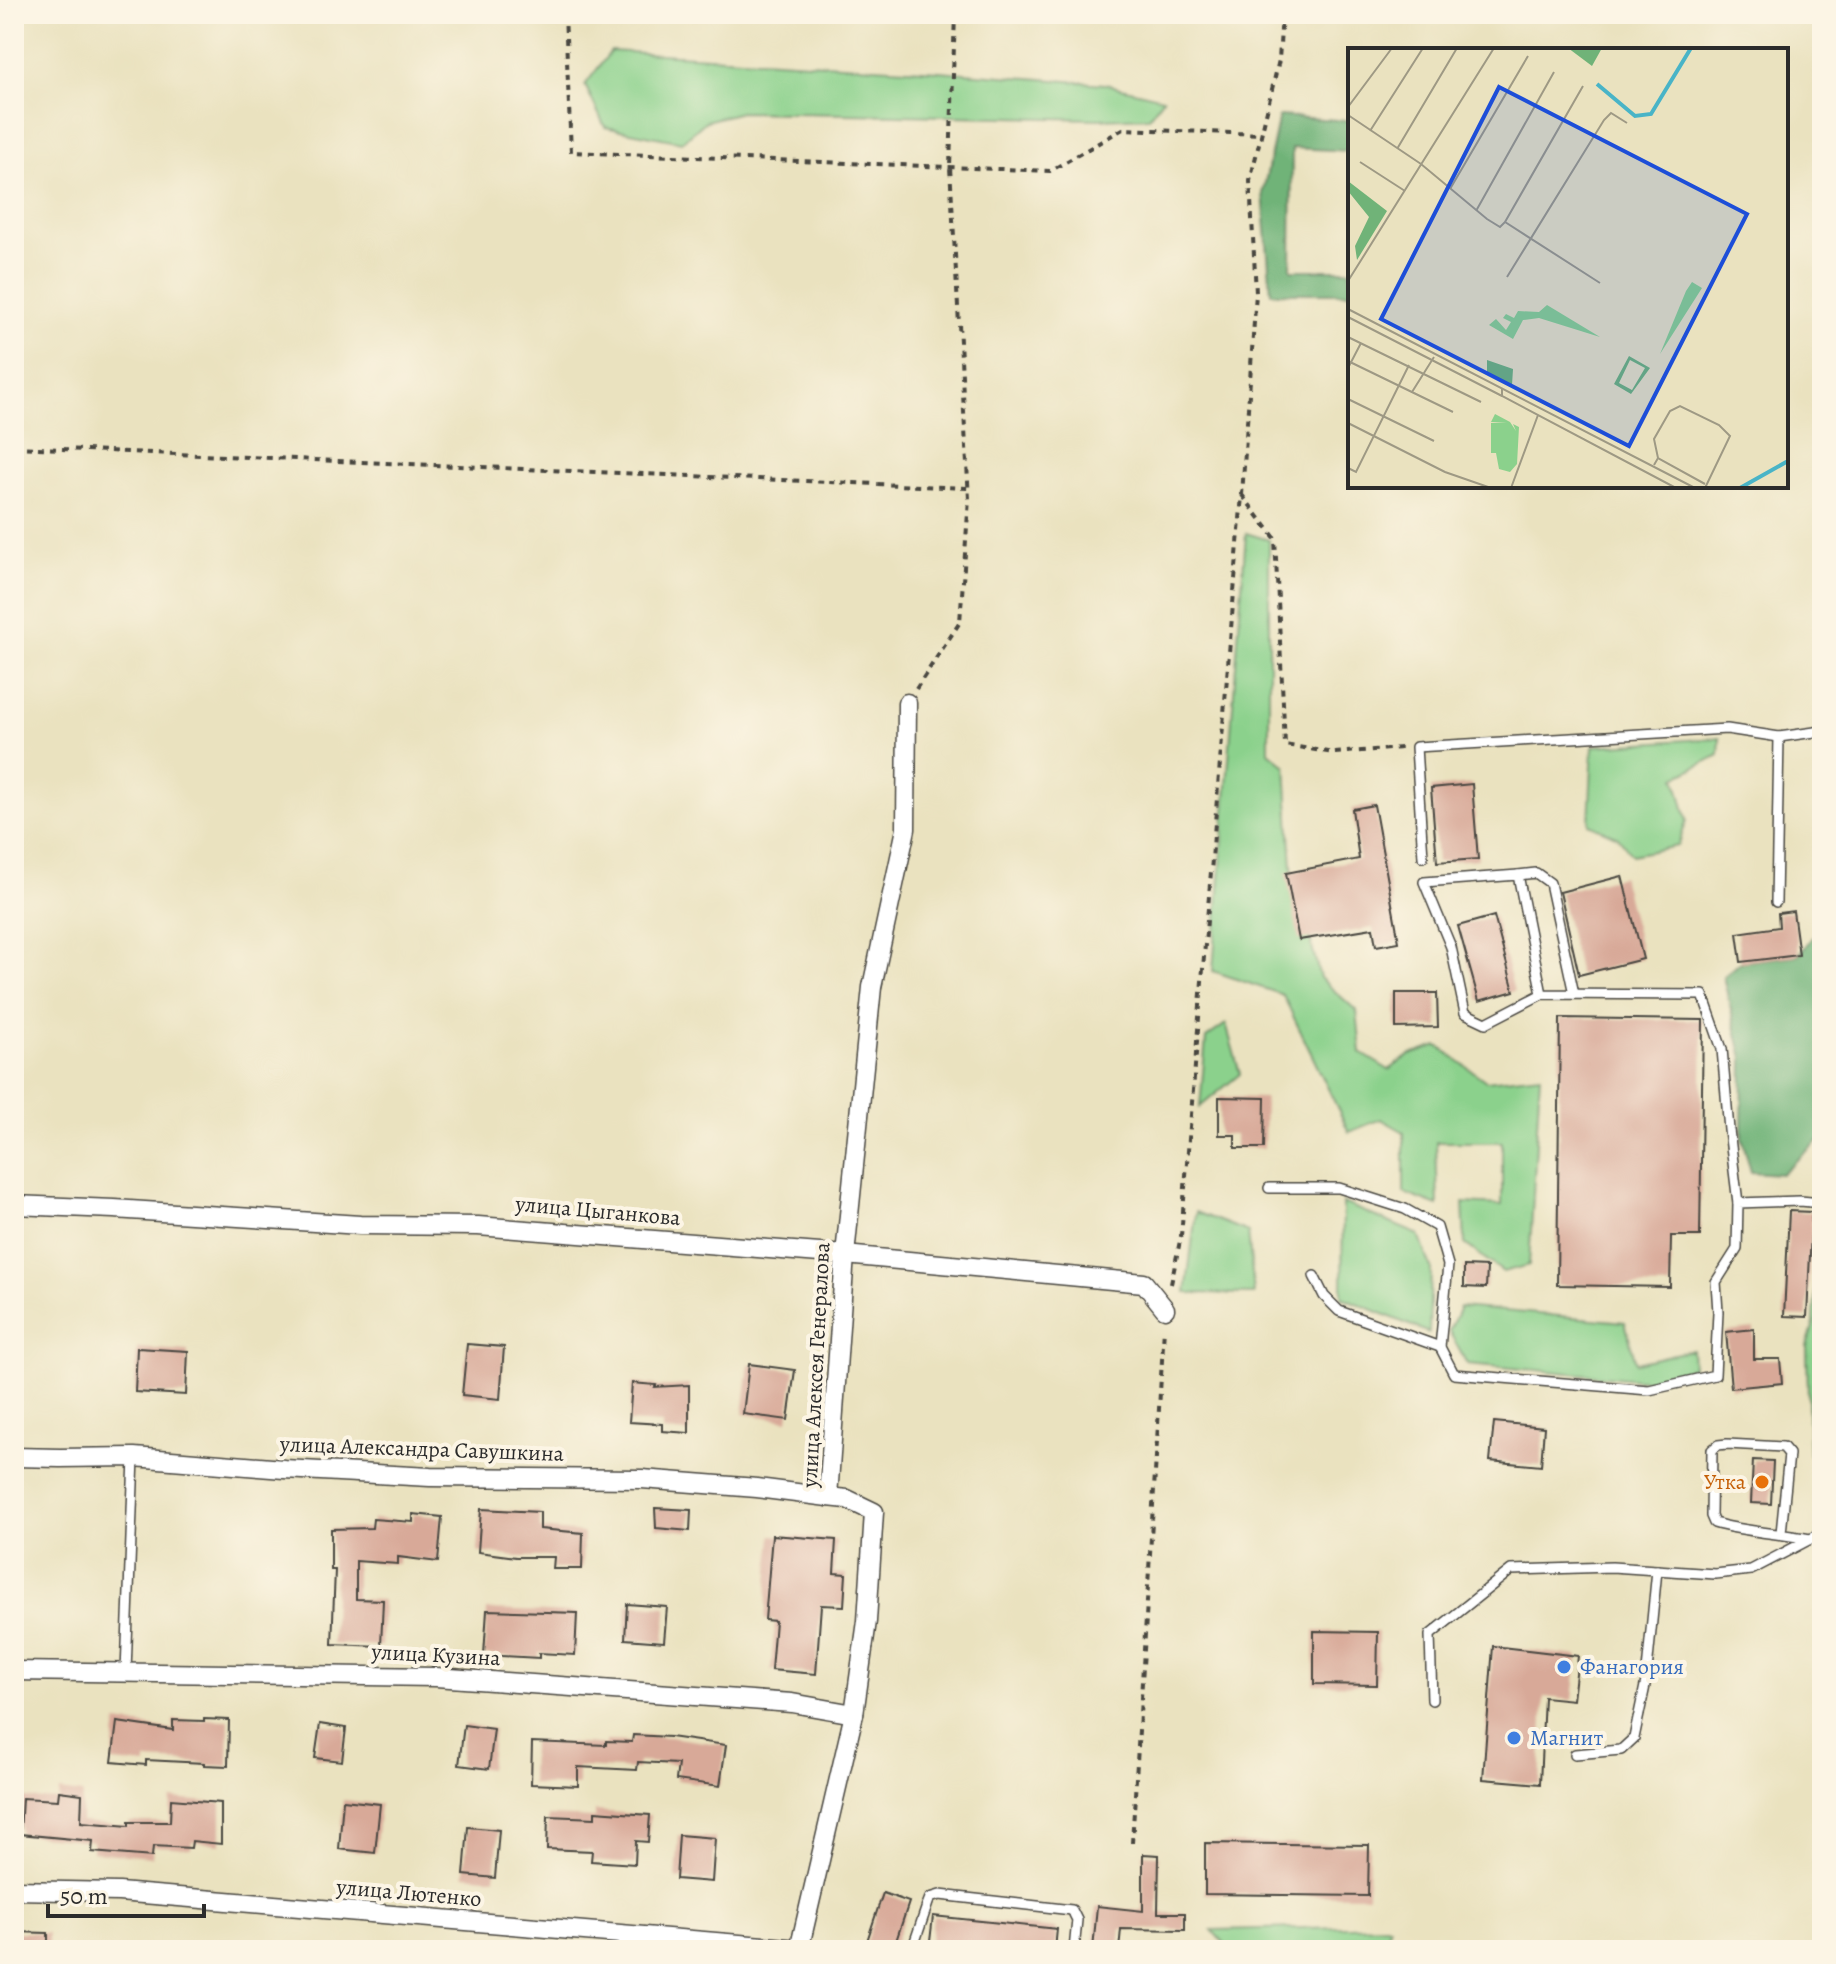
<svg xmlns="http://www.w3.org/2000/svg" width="1836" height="1964" viewBox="0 0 1836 1964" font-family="Alegreya,serif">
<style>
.green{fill:#8bd18c;stroke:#5b7e5c;stroke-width:2}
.forest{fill:#70b378;stroke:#4e6f52;stroke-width:2}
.building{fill:#d8a998}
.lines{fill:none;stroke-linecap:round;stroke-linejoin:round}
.lane-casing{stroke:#484641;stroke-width:12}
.street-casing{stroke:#484641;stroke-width:21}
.path{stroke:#484641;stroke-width:4;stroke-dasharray:6 6;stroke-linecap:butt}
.lane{stroke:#fff;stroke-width:9}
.street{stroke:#fff;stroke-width:18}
.food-dot{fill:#e8710a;stroke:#fcf5e5;stroke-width:3}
.shop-dot{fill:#3f7fe0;stroke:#fcf5e5;stroke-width:3}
.labels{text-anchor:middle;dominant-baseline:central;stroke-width:8;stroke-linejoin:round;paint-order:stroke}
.street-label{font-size:22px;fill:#2b2b2b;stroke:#fcf5e5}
.food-label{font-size:22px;fill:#c56008;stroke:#fcf5e5;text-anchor:end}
.shop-label{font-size:22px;fill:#366cbe;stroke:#fcf5e5;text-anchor:start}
.inset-river{fill:none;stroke:#49b4c7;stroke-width:4}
.inset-road{fill:none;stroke:#9e9984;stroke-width:2}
.view{fill:#1d4ed8;fill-opacity:0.15;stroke:#1d4ed8;stroke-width:4}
.inset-edge{fill:none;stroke:#2b2b2b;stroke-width:4}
</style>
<rect width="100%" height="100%" fill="#fcf5e5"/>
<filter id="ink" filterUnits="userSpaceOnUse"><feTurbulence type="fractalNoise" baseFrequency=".0125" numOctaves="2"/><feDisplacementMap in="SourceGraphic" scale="16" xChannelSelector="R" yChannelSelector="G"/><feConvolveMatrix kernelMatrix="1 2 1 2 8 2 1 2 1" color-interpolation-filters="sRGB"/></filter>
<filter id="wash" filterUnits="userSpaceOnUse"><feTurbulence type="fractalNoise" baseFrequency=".006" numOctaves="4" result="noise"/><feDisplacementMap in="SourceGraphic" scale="32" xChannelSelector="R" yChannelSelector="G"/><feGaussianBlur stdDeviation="1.8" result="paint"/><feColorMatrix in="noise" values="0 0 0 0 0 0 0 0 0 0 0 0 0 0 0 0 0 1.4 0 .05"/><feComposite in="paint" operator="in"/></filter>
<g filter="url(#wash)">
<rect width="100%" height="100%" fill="#eae2bf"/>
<!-- green -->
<g class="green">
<path d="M611 51 939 71 1105 84 1163 98 1149 117 1100 119 741 112 706 121 682 142 605 127 585 85Z"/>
<path d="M1246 533 1269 540V752L1286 766 1292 868 1320 978 1357 1011 1361 1053 1389 1070 1410 1055 1438 1046 1486 1081 1540 1075 1529 1265 1503 1272 1465 1244 1463 1203 1502 1205V1142H1436L1438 1206 1404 1193V1132L1381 1119 1349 1132 1283 995 1213 971Z"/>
<path d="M1720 738 1719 755 1676 777 1687 820 1678 846 1632 855 1618 837 1589 824 1593 746Z"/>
<path d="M1226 1024 1240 1074 1200 1107 1206 1038Z"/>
<path d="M1343 1203 1419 1235 1431 1268 1429 1333 1342 1297Z"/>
<path d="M1196 1212 1248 1232 1254 1294 1186 1293Z"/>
<path d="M1815 1216 1822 1218V1455L1809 1454 1807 1347 1814 1323 1818 1234Z"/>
<path d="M1460 1307 1625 1322 1636 1363 1692 1350 1693 1367 1648 1380 1467 1364 1449 1331Z"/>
<path d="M1390 1926 1381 1949 1229 1950 1212 1930Z"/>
</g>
<!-- forest -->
<g class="forest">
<path d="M1279 116 1350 121V151L1292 148 1291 270H1350V293H1271L1263 192Z"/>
<path d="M1822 935V1138L1781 1174 1751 1172 1742 1138 1743 1058 1723 977 1741 962 1799 955 1813 936Z"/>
</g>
<g id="blocks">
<!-- building -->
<g class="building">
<path d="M1472 784 1478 859 1437 862 1431 788Z"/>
<path d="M1374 805 1399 942 1376 946 1373 928 1299 940 1286 873 1359 859 1352 809Z"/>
<path d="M1622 876 1643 959 1579 975 1560 892Z"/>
<path d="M1793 911 1799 955 1741 962 1737 933 1779 927 1778 913Z"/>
<path d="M1494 916 1514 991 1479 1001 1458 926Z"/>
<path d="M1396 993H1437L1438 1027 1396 1028Z"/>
<path d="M1560 1018 1703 1020 1700 1236H1671L1670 1287 1557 1285Z"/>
<path d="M1219 1097 1265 1098 1264 1148H1235V1135H1219Z"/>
<path d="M1789 1211 1812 1212 1807 1317 1784 1316Z"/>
<path d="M1464 1266 1487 1267 1486 1288 1464 1287Z"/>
<path d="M1754 1329V1359H1780L1782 1383 1731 1388 1726 1332Z"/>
<path d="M467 1344 504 1347 500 1399 462 1395Z"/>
<path d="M137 1348 188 1351 186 1395 135 1392Z"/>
<path d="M749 1364 795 1370 788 1420 743 1414Z"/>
<path d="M632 1383 656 1385 655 1387 689 1385V1433L662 1431V1424L629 1422Z"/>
<path d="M1494 1422 1544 1427 1541 1466 1490 1461Z"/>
<path d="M1753 1460 1773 1461 1771 1504 1751 1503Z"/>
<path d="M655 1508 691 1510 690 1531 656 1528Z"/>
<path d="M481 1509 540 1512V1529L583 1533 582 1569H553L554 1557H516L478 1552Z"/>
<path d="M413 1514 442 1517 438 1562 398 1557V1564L356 1561V1599L383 1600 381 1646 332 1644 335 1570H331V1529L372 1528 373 1519 413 1522Z"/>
<path d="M772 1535 836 1540 834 1573 846 1574 844 1606 821 1605 816 1674 771 1670 775 1621 765 1620Z"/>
<path d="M627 1604 667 1607 664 1642 625 1639Z"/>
<path d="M487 1610 577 1613 575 1655 539 1653V1658L484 1655Z"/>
<path d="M1314 1631 1378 1632 1377 1685 1314 1684Z"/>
<path d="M1493 1646 1578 1656 1573 1700 1544 1697 1540 1784 1483 1779Z"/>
<path d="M204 1719 229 1720 228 1766 204 1765V1763L146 1760V1765L112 1762 117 1722 173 1730V1720L204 1721Z"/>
<path d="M320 1724 346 1728 342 1761 315 1758Z"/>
<path d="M464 1725 494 1729 489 1769 459 1765Z"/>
<path d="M633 1735 670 1737 726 1745 720 1786 676 1780 678 1764 638 1762 637 1770 578 1767V1786L531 1784 532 1742 606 1745V1741L632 1742Z"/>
<path d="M59 1791 82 1794 81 1822 129 1826V1822H170L171 1799 221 1803V1844L192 1841 191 1848 153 1846 152 1857 92 1852 93 1841 20 1834 22 1798 58 1800Z"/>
<path d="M343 1800 380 1804 375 1853 339 1849Z"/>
<path d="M595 1811 650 1815 648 1842 636 1841 635 1864 591 1861 592 1851 547 1849 548 1816 595 1818Z"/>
<path d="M468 1827 499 1830 495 1878 464 1875Z"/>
<path d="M679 1835 715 1838 712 1882 676 1879Z"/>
<path d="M1205 1843 1369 1845 1368 1896 1205 1894Z"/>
<path d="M1143 1854 1159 1855 1158 1913H1185V1930L1121 1929 1119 1950H1093L1097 1906 1143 1911Z"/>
<path d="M883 1893 909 1902 893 1950H864Z"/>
<path d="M933 1916 1057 1929 1055 1950H929Z"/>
<path d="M14 1932 48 1933V1950H14Z"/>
</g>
</g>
</g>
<g filter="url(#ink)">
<use href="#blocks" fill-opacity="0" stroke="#484641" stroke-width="2"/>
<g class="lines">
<!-- lane casing -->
<g class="lane-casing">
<g id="lane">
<path d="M1423 857 1416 747 1727 729 1779 737 1822 731"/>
<path d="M1518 875 1536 873 1550 883 1574 994"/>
<path d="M1776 902 1779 737"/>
<path d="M1542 994 1518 875 1424 882 1451 947 1465 1013 1486 1023 1542 994 1703 995 1722 1049 1729 1130 1738 1203"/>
<path d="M1269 1188H1339L1405 1209 1437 1227 1448 1265 1440 1347 1454 1374 1649 1390 1715 1375 1718 1312 1716 1282 1737 1249 1738 1203 1800 1201 1822 1203"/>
<path d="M1314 1276 1324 1296 1339 1311 1440 1347"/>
<path d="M1781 1533 1789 1454 1783 1447 1727 1444 1718 1445 1712 1450 1711 1516 1714 1523C1744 1532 1779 1533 1810 1539"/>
<path d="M126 1672 134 1457"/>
<path d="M1432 1700 1430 1635 1511 1570 1612 1567 1715 1574 1751 1570 1822 1533"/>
<path d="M1575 1754 1621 1750 1634 1738 1646 1681 1657 1570"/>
<path d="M912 1950 928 1903 930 1898 940 1895 1072 1910 1077 1920 1074 1950"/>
</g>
</g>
<!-- street casing -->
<g class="street-casing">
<g id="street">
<path d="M14 1205 114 1209 360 1225 478 1226 845 1255 1144 1283 1165 1309"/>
<path d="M14 1457 60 1458 134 1457 284 1469 430 1477 642 1479 757 1488 828 1497"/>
<path d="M14 1671 436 1677 792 1703 854 1714"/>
<path d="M14 1890 119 1892 799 1949"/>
<path d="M799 1950 854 1714 867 1621 874 1512 847 1499 828 1497 845 1255 872 987 906 829 907 703"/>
</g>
</g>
<!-- path -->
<g class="path">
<path d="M565 14 571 152 1050 171 1123 129 1261 134"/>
<path d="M14 447 968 488"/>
<path d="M1242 495 1275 538 1285 745 1334 753 1402 748"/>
<path d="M916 689 960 622 969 499 950 167 955 14"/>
<path d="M1171 1284 1181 1236 1242 495 1256 293 1250 181 1279 60 1282 14"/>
<path d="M1132 1843 1164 1328"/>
</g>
<!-- lane -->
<use href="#lane" class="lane"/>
<!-- street -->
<use href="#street" class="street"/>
</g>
</g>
<!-- markers -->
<circle class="food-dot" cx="1762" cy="1482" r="8"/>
<g class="shop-dot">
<circle cx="1564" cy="1667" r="8"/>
<circle cx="1514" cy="1738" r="8"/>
</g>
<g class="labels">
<!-- street labels -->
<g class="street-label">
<text transform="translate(598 1211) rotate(5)">улица Цыганкова</text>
<text transform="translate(816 1365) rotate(-87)">улица Алексея Генералова</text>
<text transform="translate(422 1449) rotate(2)">улица Александра Савушкина</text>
<text transform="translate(436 1655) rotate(3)">улица Кузина</text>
<text transform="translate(409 1893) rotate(5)">улица Лютенко</text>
</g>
<!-- food labels -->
<g class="food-label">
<text x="1746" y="1482">Утка</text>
</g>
<!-- shop labels -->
<g class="shop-label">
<text x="1580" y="1667">Фанагория</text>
<text x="1530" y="1738">Магнит</text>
</g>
</g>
<!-- overview -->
<g transform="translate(1348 48)">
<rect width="440" height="440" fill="#eae2bf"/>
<path d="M344 234 354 240 312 306 338 243ZM199 257 252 289 191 270 175 272 165 291 141 277 148 271 158 282 163 274 155 270 158 266 166 270 170 263 191 264ZM147 366 162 374 168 383 165 376 171 379 169 416 162 424 151 421 148 405H143V375L159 374H143Z" fill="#8bd18c"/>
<path d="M220 0H254L244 18ZM0 133 39 163 9 212 7 198 21 169 0 143ZM281 308 302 320 283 346 266 336ZM282 312 297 320 284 342 271 335ZM139 312 165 321 164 337 139 325Z" fill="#70b378" fill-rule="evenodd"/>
<path class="inset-river" d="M249 36 287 68 303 66 343 0M392 440 440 413"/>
<path class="inset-road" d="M0 59 44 0M0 67 73 116 139 171 152 179 157 174 252 235M22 83 75 0M49 101 109 0M12 114 57 143M102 141 180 8M128 163 206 24M157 174 235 38M159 229 256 72 263 65 279 75M0 233 146 0M0 261 347 440M0 269 154 348M0 289 133 354M0 313 105 364M0 320 13 295M154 340V348L328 440M64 344 86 309M0 351 86 393M0 375 97 424 143 440M310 410 306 391 322 363 332 358 371 377 382 388 357 440M306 417 310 410 357 436M0 420 8 424 61 317M163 440 190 367"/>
<path class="view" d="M151 39 399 166 281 398 33 271Z"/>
<rect width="440" height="440" class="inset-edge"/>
</g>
<!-- margin -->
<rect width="1836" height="1964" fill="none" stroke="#fcf5e5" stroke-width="48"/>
<!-- scale -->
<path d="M48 1904v12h156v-12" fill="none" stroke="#2b2b2b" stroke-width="4"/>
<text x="60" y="1904" font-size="24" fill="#2b2b2b" stroke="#fcf5e5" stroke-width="6" paint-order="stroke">50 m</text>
</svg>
